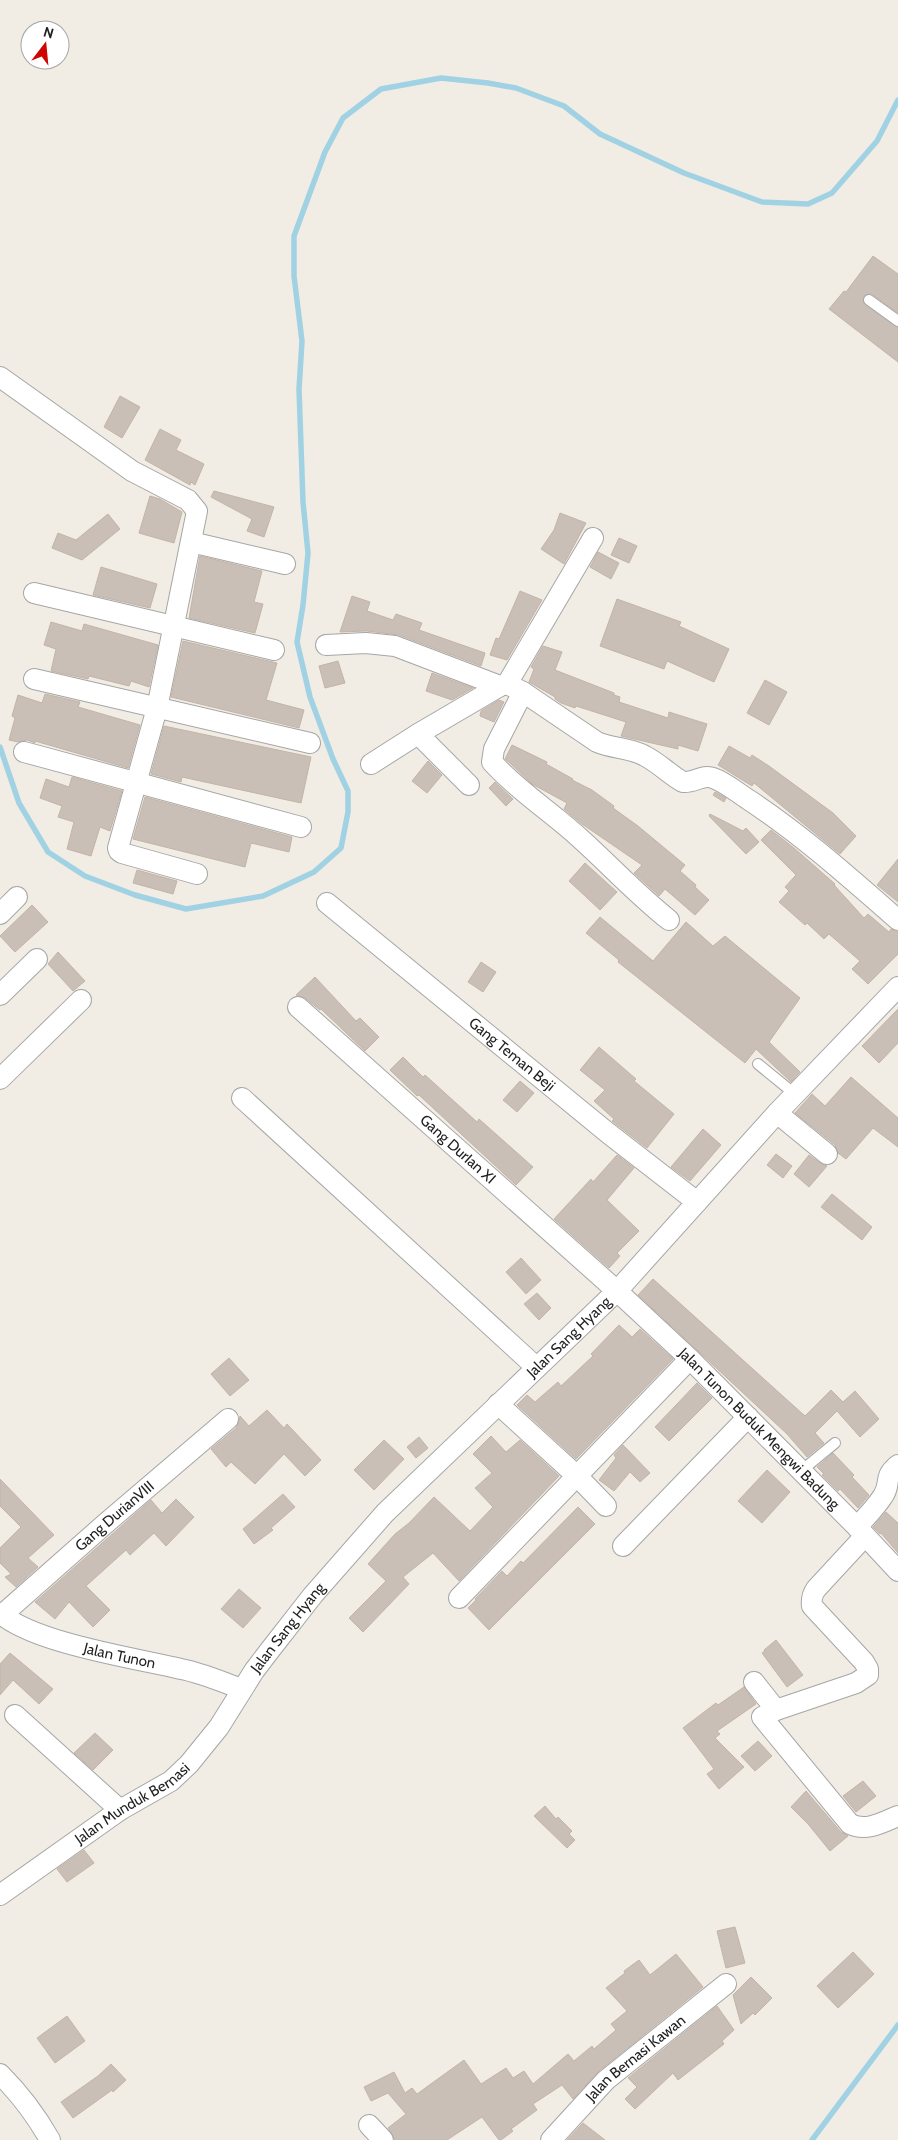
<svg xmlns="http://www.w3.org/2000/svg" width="898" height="2140" viewBox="0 0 898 2140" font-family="Cabin,sans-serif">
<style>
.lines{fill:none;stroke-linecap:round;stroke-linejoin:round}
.stream{stroke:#a1d2e3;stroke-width:5.5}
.building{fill:#c9bfb7;stroke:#c4b4a5}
.service-casing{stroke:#a6a6a6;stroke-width:12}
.minor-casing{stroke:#a6a6a6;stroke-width:22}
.service{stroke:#fff;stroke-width:10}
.minor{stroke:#fff;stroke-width:20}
.labels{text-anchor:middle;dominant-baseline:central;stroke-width:5;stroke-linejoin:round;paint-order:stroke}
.street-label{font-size:15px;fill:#1f1f1f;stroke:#fff}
</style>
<rect width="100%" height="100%" fill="#f1ede4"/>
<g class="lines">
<!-- stream -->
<g class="stream">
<path d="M0 747 19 803 48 852 85 876 135 895 186 909 263 896 314 872 341 848 348 812V791L333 759 310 697 297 642 303 605 308 553 303 502 299 389 302 341 294 276V236L325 152 343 118 381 89 441 78 488 83 516 88 564 106 600 134 684 173 762 202 808 204 832 193 877 141 898 100"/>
<path d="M812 2140 898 2025"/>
</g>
</g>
<!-- building -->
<g class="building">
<path d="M873 256 898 274V313L870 293 864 296 863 302 898 328V362L829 309 844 291 846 292Z"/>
<path d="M120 396 140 407 122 438 104 427Z"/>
<path d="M160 429 181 440 176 450 204 464 195 485 191 482 190 485 145 460Z"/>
<path d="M214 491 274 507 264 537 247 531 252 519 211 497Z"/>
<path d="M150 496 160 499 182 512 174 543 139 533Z"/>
<path d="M560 513 586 523 564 564 541 549 554 530Z"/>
<path d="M108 514 120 529 82 560 52 548 58 533 76 540Z"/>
<path d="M619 538 637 546 629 563 611 555Z"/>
<path d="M598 552 619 563 611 579 590 567Z"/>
<path d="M200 556 262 571 254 602 263 604 255 633 189 618Z"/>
<path d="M101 567 157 584 150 608 93 595Z"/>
<path d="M520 591 542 600 507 660 490 655 496 638 499 639Z"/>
<path d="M352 596 370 602 367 611 393 620 396 614 422 623 419 630 485 653 481 666 399 635 367 631 340 632Z"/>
<path d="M617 599 681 622 679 626 729 649 714 682 667 661 664 669 600 646Z"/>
<path d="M51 622 82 631 84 624 158 645 149 687 131 681 129 686 89 676 88 679 51 671 56 649 44 645Z"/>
<path d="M183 641 277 663 266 700 304 710 299 728 171 697Z"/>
<path d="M543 646 562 652 555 670 614 693V695L620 697 619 702 668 718 669 712 707 724 698 751 678 745V749L621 736 626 722 576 706 575 708 561 703 555 699V697L529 682 534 669 531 667Z"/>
<path d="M338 661 345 683 325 688 319 666Z"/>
<path d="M432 673 473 688 452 700 426 691Z"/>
<path d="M765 680 787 692 769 725 747 713Z"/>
<path d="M45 694 80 702 78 707 140 725 128 768 35 741V743L27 740 18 742 9 740 15 718 12 716 18 695 42 703Z"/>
<path d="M499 700 504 702 494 722 480 716 481 711Z"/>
<path d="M164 726 311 757 301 803 182 777 181 782 151 774Z"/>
<path d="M512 745 547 762 546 764 573 779 572 780 592 790 614 806 613 808 638 826 685 865 680 871 696 885 695 887 709 900 695 915 665 889 659 896 634 873 642 865 582 824 564 809 567 803 532 784 510 763 505 759Z"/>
<path d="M729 746 750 758 752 755 769 766 833 813 856 836 840 854 754 783 752 786 718 765Z"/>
<path d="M428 761 442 775 427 793 412 781Z"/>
<path d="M72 777 122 791 110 831 100 827 91 856 67 849 74 822 58 817 62 806 40 798 46 779 69 787Z"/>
<path d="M495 782 513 799 506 806 489 788Z"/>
<path d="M715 792 726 798 724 802 713 795Z"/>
<path d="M145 797 292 837 289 852 251 843 245 867 133 839Z"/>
<path d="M710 814 743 831 746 828 759 842 746 854 709 816Z"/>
<path d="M771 830 794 848 835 884 834 885 864 918 868 914 889 932 891 929 898 932V954L868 984 852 969 860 961 829 934 824 939 807 923 805 925 779 902 789 891 785 887 796 875 761 840Z"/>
<path d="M898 859V902L877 885Z"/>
<path d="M585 863 617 892 600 910 569 881Z"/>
<path d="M137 870 177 881 173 894 133 883Z"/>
<path d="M32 905 48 922 15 952 0 936Z"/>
<path d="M600 917 653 961 686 922 713 946 725 936 800 998 769 1042 800 1072 791 1082 756 1049 745 1063 618 962 619 960 586 933Z"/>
<path d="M58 952 85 981 73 991 48 964Z"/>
<path d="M481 962 496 972 483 992 468 982Z"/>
<path d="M315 977 356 1021 360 1018 379 1037 365 1051 321 1009 320 1010 305 998 296 995Z"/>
<path d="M898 1009V1043L879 1063 862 1046Z"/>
<path d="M599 1047 636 1079 634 1081 674 1114 647 1148 612 1121 614 1119 594 1101 605 1090 580 1070Z"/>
<path d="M403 1057 423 1077 425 1075 477 1122 479 1119 533 1167 516 1185 419 1095 417 1096 390 1070Z"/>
<path d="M851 1077 898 1118V1147L873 1128 846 1159 838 1153 835 1145 795 1113 812 1094 825 1106Z"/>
<path d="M520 1081 534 1093 517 1112 503 1100Z"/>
<path d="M703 1129 721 1145 690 1181 671 1167Z"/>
<path d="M776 1154 792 1166 783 1178 767 1165Z"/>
<path d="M617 1155 634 1168 607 1200 639 1231 617 1253 620 1256 609 1268 554 1219 591 1179 593 1182Z"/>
<path d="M809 1155 820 1163 827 1166 809 1187 794 1174Z"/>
<path d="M832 1194 872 1227 862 1240 821 1207Z"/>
<path d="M521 1258 541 1280 526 1294 506 1272Z"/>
<path d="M653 1279 805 1416 831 1390 843 1402 855 1391 879 1419 860 1437 837 1411 815 1433 824 1443 807 1457 787 1434 638 1295Z"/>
<path d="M537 1293 551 1308 539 1320 524 1304Z"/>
<path d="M619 1325 632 1337 640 1329 673 1359 576 1459 517 1405 527 1395 535 1402 558 1382 561 1386 593 1356 591 1354Z"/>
<path d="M229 1358 249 1380 230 1396 211 1374Z"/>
<path d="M697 1383 712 1398 669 1441 655 1427Z"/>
<path d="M267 1410 284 1428 287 1424 321 1460 305 1476 284 1454 255 1484 231 1462 226 1467 211 1449 236 1428 239 1422 240 1416 249 1426Z"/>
<path d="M491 1436 506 1452 520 1440 559 1476 459 1581 433 1553 403 1577 409 1584 363 1632 349 1618 386 1581 368 1564 395 1534 409 1523 434 1497 470 1531 493 1507 475 1488 492 1473 473 1454Z"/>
<path d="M419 1437 428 1448 416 1458 407 1447Z"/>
<path d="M384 1440 404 1459 374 1490 354 1470Z"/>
<path d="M623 1445 650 1473 640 1482 630 1472 614 1491 599 1480 616 1458 614 1455Z"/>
<path d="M833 1453 854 1475 852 1477 869 1495 858 1508 840 1489 838 1491 822 1475 824 1474 817 1467Z"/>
<path d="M767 1470 790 1492 762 1523 738 1501Z"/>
<path d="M0 1479 54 1535 28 1558 38 1567 16 1587 5 1577 11 1574 0 1563V1548L21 1527 0 1506Z"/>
<path d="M283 1494 295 1507 271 1528 273 1530 254 1544 243 1529Z"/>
<path d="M176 1499 194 1517 166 1546 154 1533 130 1555 126 1550 86 1586 110 1610 93 1627 69 1602 55 1619 35 1602 151 1500 162 1513Z"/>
<path d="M578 1507 595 1524 489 1630 468 1608 476 1600 475 1599 502 1571 507 1576 521 1561 523 1563Z"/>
<path d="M886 1512 898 1523V1553L881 1533 880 1534 873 1527Z"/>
<path d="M239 1589 261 1608 243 1628 221 1609Z"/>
<path d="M776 1640 803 1675 787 1687 762 1653 765 1651 764 1650Z"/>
<path d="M10 1653 53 1689 39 1704 13 1680 0 1695V1664Z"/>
<path d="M744 1687 756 1704 717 1731 720 1734 715 1738 744 1767 719 1789 707 1774 714 1769 683 1728 716 1703 718 1705Z"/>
<path d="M95 1733 113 1750 93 1770 74 1753Z"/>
<path d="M758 1741 772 1756 755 1771 741 1756Z"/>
<path d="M863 1781 876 1796 856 1812 843 1796Z"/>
<path d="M806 1791 841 1832 848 1836 830 1851 808 1824 791 1807Z"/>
<path d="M545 1806 556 1819 558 1817 572 1831 569 1834 575 1840 567 1848 534 1816Z"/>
<path d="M84 1850 94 1863 67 1882 57 1869Z"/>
<path d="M735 1927 745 1963 726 1968 717 1931Z"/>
<path d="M853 1952 874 1974 838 2008 817 1986Z"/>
<path d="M676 1954 703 1987 599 2071 573 2099 562 2085 533 2104 537 2110 511 2129 513 2131 501 2140H499L482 2117 447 2140H395L388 2128 406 2114 388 2093 371 2101 364 2087 394 2072 405 2093 412 2088 417 2094 464 2060 481 2084 506 2068 513 2078 524 2071 533 2084 568 2054 574 2061 592 2046 594 2049 616 2030 611 2024 627 2011 606 1988 625 1973 624 1971 639 1960 650 1975Z"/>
<path d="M751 1977 772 1998 755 2015 753 2013 741 2024 733 1995Z"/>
<path d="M717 2006 734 2030 722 2041 724 2044 678 2080 673 2073 635 2109 625 2099 637 2087 628 2078Z"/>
<path d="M67 2016 85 2041 55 2063 37 2038Z"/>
<path d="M111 2064 126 2080 113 2092 112 2090 73 2118 61 2102 98 2076Z"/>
<path d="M583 2123 605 2140H567Z"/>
</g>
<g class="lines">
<!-- service casing -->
<g class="service-casing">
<g id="service">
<path d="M869 300 898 321"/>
<path d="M758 1064 796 1095"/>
<path d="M801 1471 835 1443"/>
</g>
</g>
<!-- minor casing -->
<g class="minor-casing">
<g id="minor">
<path d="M0 377 132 471 188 500 197 511 157 708 118 848 119 851 122 853 197 874"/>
<path d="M191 542 285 564"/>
<path d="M34 593 274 650"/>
<path d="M326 645 366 643 395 646 500 686 507 684 523 692 597 742C612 749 630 747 645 756 659 763 670 775 683 782 694 783 703 774 713 778 725 782 738 793 749 800 802 835 850 878 898 920"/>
<path d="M34 679 310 743"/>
<path d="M507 684 593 538"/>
<path d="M523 692 494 749 492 762C516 789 547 809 573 832 606 861 635 893 669 920"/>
<path d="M24 752 301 827"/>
<path d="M371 764 418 734"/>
<path d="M469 785 418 734 500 686"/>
<path id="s1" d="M327 903 608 1133 697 1202"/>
<path d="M0 914 17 897"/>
<path d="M0 995 37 959"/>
<path id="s2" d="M298 1007 617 1291 690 1359 857 1527 898 1571"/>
<path d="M0 1079 81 1000"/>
<path d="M242 1098 536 1367"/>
<path d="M777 1113 827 1154"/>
<path d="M498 1404 577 1476 606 1506"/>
<path d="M857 1527C866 1517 876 1507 883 1496 892 1483 882 1478 898 1465"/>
<path d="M865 1536 816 1589C812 1595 811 1599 812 1606L864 1662 868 1669V1675L856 1683 776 1710 762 1717 850 1824C867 1832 883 1822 898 1816"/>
<path d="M623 1546 748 1417"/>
<path d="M459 1598 684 1365"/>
<path id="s3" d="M0 1613C34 1643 134 1658 181 1669 202 1673 222 1682 242 1689"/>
<path id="s4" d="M2 1615 105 1524 228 1419"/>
<path d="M754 1682 776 1710"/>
<path d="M15 1715 120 1810"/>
<path id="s5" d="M0 1895 120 1810 171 1781 189 1764 219 1727 254 1671 270 1650 313 1595 385 1513 617 1291 777 1113 898 987"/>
<path d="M0 2074C20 2094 36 2115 50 2140"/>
<path d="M369 2125 383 2140"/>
<path id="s6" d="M551 2140 606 2080 726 1984"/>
</g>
</g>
<!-- service -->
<use href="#service" class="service"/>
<!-- minor -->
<use href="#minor" class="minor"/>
</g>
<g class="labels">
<!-- street labels -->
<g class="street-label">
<text stroke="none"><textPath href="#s1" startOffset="239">Gang Teman Beji</textPath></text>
<text stroke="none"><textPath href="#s2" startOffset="214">Gang DurIan XI</textPath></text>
<text stroke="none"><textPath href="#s5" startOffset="804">Jalan Sang Hyang</textPath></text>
<text stroke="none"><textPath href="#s2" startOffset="625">Jalan Tunon Buduk Mengwi Badung</textPath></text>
<text stroke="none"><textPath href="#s4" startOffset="150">Gang DurianVIII</textPath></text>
<text stroke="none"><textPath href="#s5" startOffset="399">Jalan Sang Hyang</textPath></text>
<text stroke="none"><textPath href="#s3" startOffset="128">Jalan Tunon</textPath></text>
<text stroke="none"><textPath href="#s5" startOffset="161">Jalan Munduk Bernasi</textPath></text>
<text stroke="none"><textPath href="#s6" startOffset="118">Jalan Bernasi Kawan</textPath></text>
</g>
</g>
<!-- north arrow -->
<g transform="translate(45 45) rotate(16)"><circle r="24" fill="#ffffff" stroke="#a5a5a5"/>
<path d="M0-4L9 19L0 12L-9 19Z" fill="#ce0600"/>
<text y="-8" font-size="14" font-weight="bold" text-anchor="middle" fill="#1f1f1f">N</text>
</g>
</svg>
